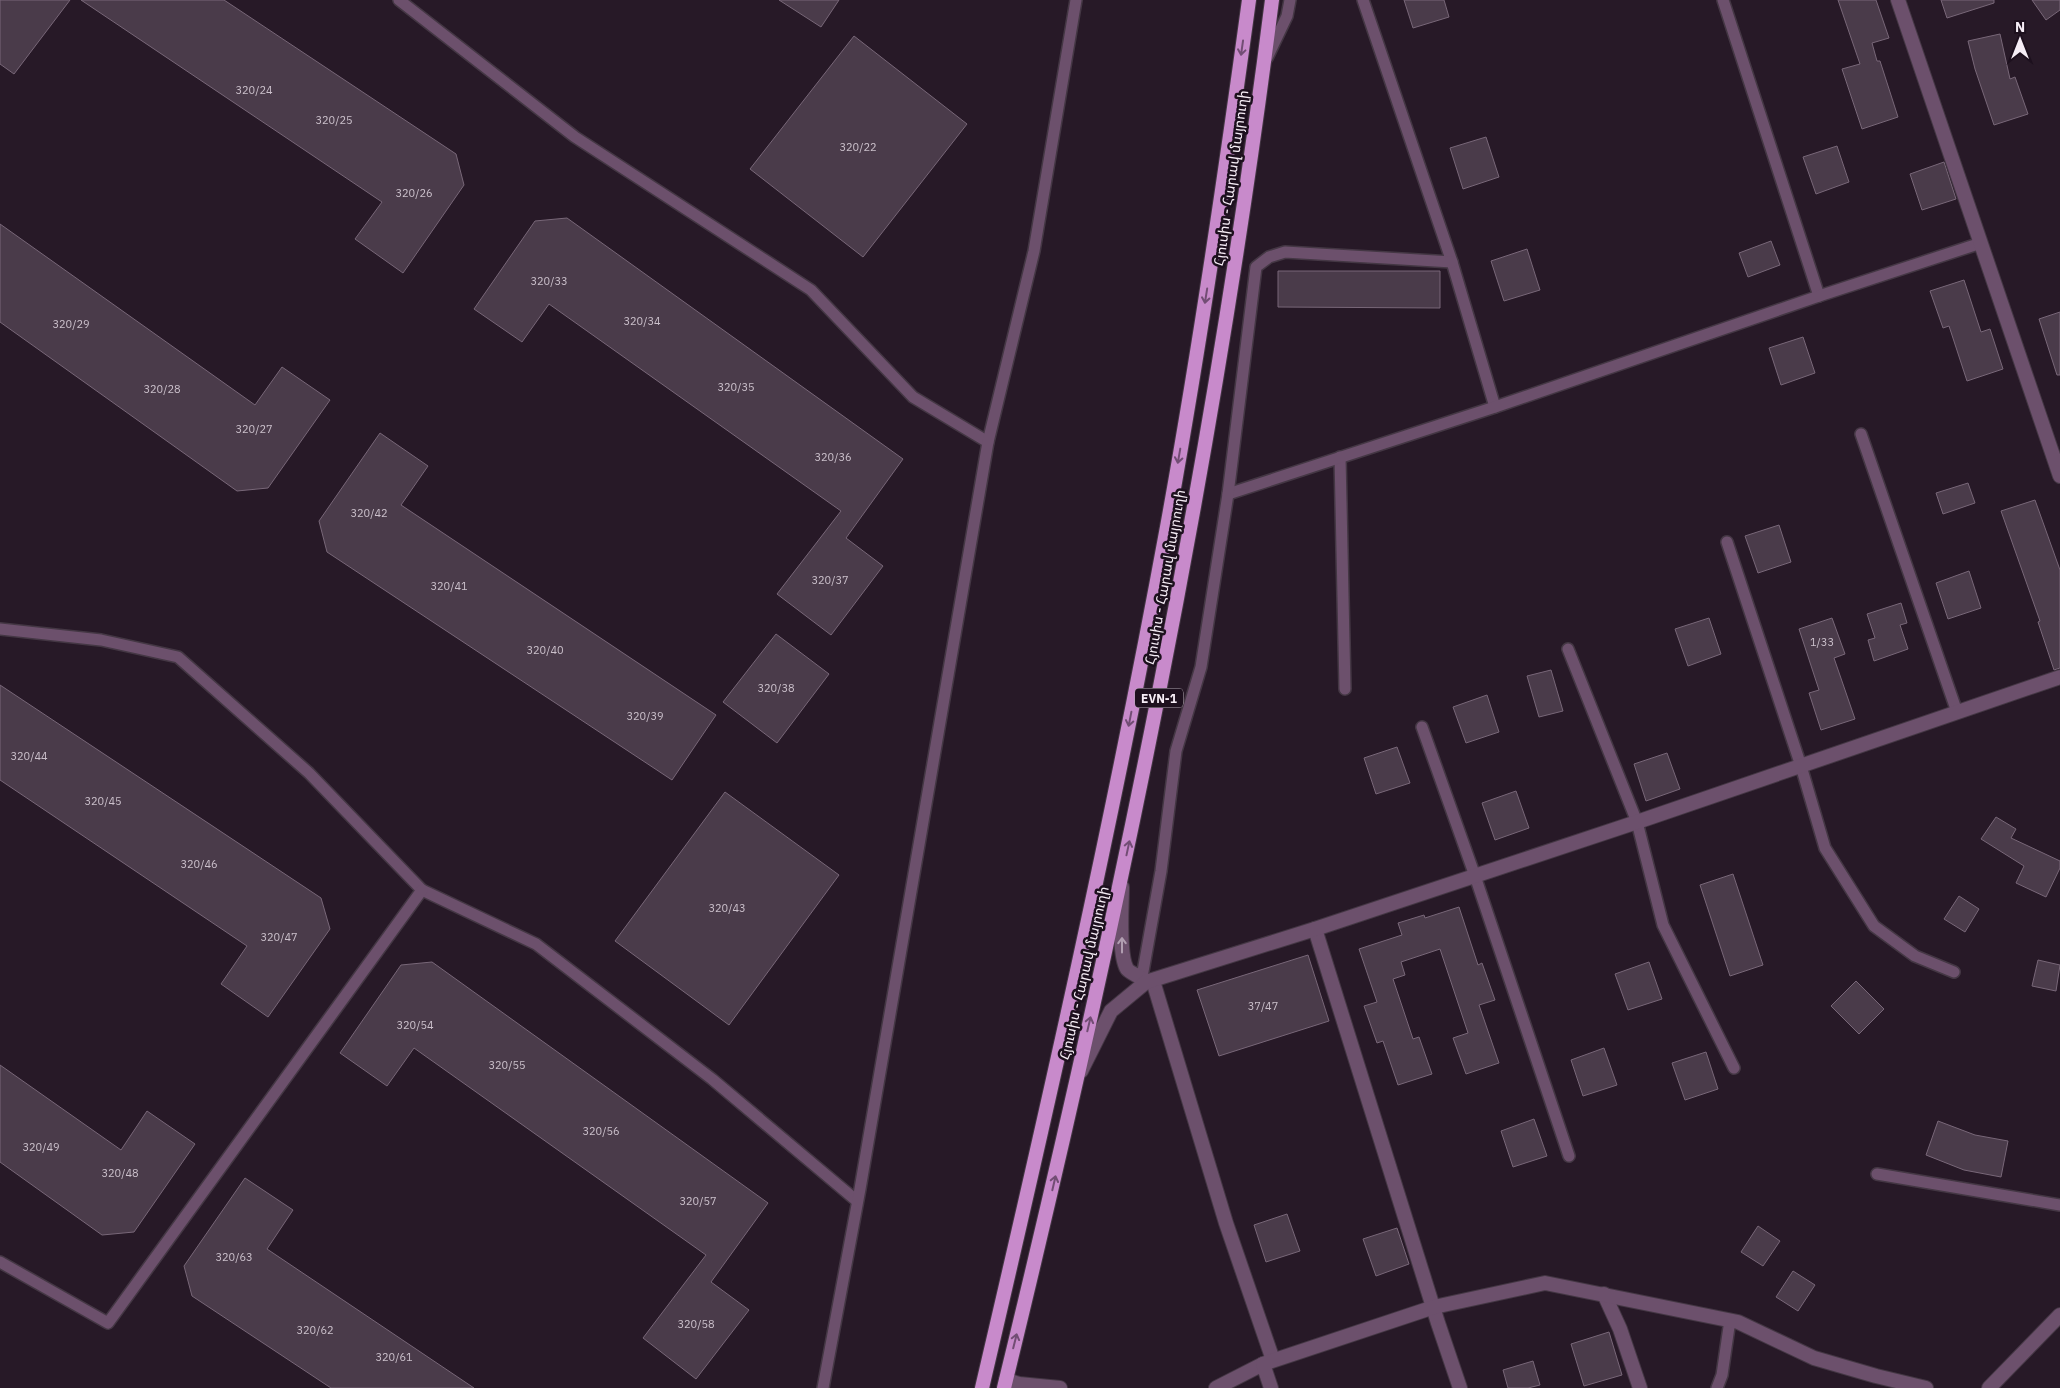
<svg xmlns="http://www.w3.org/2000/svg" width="2060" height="1388" viewBox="0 0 2060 1388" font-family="'IBM Plex Sans','Noto Sans Armenian',sans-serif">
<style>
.building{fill:#4a3b4a;stroke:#786778}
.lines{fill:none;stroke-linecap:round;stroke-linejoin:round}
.service-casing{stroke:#443744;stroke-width:14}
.minor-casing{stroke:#443744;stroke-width:16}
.trunk-casing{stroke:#443744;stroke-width:16}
.service{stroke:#6c506c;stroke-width:11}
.minor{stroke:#6c506c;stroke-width:14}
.trunk{stroke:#c88acb;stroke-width:14}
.oneway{stroke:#724d74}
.oneway2{stroke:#b19eb1}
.labels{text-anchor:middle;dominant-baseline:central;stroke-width:5;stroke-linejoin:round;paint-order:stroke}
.number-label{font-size:11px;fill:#cbc0cb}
.shield{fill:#1d101e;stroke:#b5abb5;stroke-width:1}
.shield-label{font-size:12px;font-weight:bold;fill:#f6edf6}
.street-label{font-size:14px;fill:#f6edf6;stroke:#1d101e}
</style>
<rect width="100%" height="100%" fill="#271927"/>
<!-- building -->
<g class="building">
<path d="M0 0H70L14 74 0 64Z"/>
<path d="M81 0H224L456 154 464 185 403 273 355 239 382 202Z"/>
<path d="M779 0H839L821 27Z"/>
<path d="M1404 0H1444L1449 17 1413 28Z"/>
<path d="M1838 0H1876L1889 38 1872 43 1877 61H1880L1898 117 1862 129 1842 69 1860 64Z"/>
<path d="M1941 0H1994V3L1947 18Z"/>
<path d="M2032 0H2060V10L2046 20Z"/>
<path d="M2000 34 2010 79 2015 77 2028 114 1994 125 1975 69 1968 41Z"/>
<path d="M854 36 967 124 863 257 750 169Z"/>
<path d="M1486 137 1499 177 1463 189 1450 148Z"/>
<path d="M1837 146 1849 182 1816 194 1803 157Z"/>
<path d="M1944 162 1956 199 1922 210 1910 174Z"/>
<path d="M567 218 903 459 846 538 883 566 831 635 777 594 841 511 549 304 522 342 474 309 535 221Z"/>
<path d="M0 224 255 405 282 367 330 400 268 488 237 491 0 322Z"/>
<path d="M1771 241 1780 265 1748 277 1739 253Z"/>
<path d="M1527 249 1540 290 1504 301 1491 261Z"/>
<path d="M1278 271H1440V308L1278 307Z"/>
<path d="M1964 280 1981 332 1990 329 2003 369 1967 381 1949 326 1943 328 1930 291Z"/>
<path d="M2060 312V375H2057L2039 319Z"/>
<path d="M1803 337 1815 373 1781 385 1769 348Z"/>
<path d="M380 433 428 466 401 505 716 715 672 780 327 552 319 521Z"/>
<path d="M1968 483 1975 503 1943 514 1936 493Z"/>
<path d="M2035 500 2060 570V668L2054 670 2038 622 2040 621 2001 511Z"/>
<path d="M1779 525 1791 562 1758 573 1745 536Z"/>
<path d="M1969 571 1981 608 1948 619 1936 583Z"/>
<path d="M1901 603 1907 623 1900 625 1908 649 1874 661 1868 640 1875 638 1867 614Z"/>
<path d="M1709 618 1721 654 1688 666 1675 629Z"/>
<path d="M1832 618 1845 654 1834 658 1855 719 1821 730 1809 693 1819 690 1799 629Z"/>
<path d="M776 634 829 674 777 743 723 702Z"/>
<path d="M1551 670 1563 711 1539 717 1527 676Z"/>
<path d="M0 685 321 898 330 929 268 1017 221 984 247 946 0 780Z"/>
<path d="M1487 695 1499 732 1466 743 1453 707Z"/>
<path d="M1397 747 1410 783 1376 794 1364 758Z"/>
<path d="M1667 753 1680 789 1646 801 1634 764Z"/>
<path d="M1516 791 1529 828 1495 840 1482 803Z"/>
<path d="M725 792 839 875 729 1025 615 941Z"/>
<path d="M1996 817 2016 829 2011 838 2060 861V868L2046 897 2016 883 2024 866 1981 839Z"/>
<path d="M1733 874 1763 965 1730 976 1700 885Z"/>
<path d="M1959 896 1979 909 1965 932 1944 919Z"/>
<path d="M1459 907 1478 965 1482 963 1495 1000 1479 1005 1499 1063 1466 1074 1453 1038 1468 1033 1440 949 1401 962 1405 975 1393 979 1413 1039 1419 1037 1432 1074 1398 1085 1383 1041 1377 1043 1364 1006 1377 1002 1359 949 1402 935 1398 923 1424 915 1425 918Z"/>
<path d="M1308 955 1329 1021 1219 1056 1197 990Z"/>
<path d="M2038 960 2060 965 2056 991 2032 986Z"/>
<path d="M432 962 768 1203 711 1282 749 1310 696 1379 643 1338 706 1255 414 1048 387 1086 340 1053 401 965Z"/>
<path d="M1649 962 1662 999 1628 1010 1615 974Z"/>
<path d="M1856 981 1884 1009 1859 1034 1831 1006Z"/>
<path d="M1604 1048 1617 1085 1583 1096 1571 1060Z"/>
<path d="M1706 1052 1718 1089 1685 1100 1672 1063Z"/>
<path d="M0 1065 121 1150 147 1111 195 1144 134 1232 102 1235 0 1162Z"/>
<path d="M1534 1119 1547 1156 1513 1167 1501 1131Z"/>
<path d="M1938 1121 1975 1135 2008 1141 2001 1177 1964 1170 1926 1155Z"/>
<path d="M245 1178 293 1210 267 1249 474 1388H331L192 1296 184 1266Z"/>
<path d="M1287 1214 1300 1251 1266 1262 1254 1225Z"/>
<path d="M1758 1226 1780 1241 1763 1266 1741 1252Z"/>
<path d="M1397 1228 1409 1264 1376 1276 1363 1239Z"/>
<path d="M1793 1271 1815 1285 1798 1311 1776 1297Z"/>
<path d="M1609 1332 1622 1375 1584 1386 1571 1344Z"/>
<path d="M1533 1361 1540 1385 1528 1388H1508L1503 1370Z"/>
</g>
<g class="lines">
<!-- service casing -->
<g class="service-casing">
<g id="service">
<path d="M399 0 575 137 811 290 913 397 988 442"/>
<path d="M1363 0 1452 262 1495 407"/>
<path d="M1723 0 1819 296"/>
<path d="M1267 58 1287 16 1290 0"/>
<path d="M1861 434 1957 712"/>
<path d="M1340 457 1345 689"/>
<path d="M1228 494 1495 407 1819 296 1981 243"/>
<path d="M1727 542 1801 766 1825 848 1874 926 1915 956 1954 972"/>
<path d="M0 629 101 640 178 657 309 773 422 890 536 944 712 1079 857 1201"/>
<path d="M1568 649 1637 822 1663 925 1734 1068"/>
<path d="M1422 727 1475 876 1569 1156"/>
<path d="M1142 977 1161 871 1176 751 1201 667 1228 494 1256 267 1269 257 1285 252 1452 262"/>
<path d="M1877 1174 2060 1205"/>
<path d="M0 1262 108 1323 422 890"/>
<path d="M823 1388 860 1189 988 442 1034 251 1076 0"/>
<path d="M1717 1388 1722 1375 1730 1320"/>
</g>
</g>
<!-- minor casing -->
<g class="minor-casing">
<g id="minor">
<path d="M1898 0 2060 476"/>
<path d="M1122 887C1122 906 1118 954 1127 969 1131 974 1141 976 1146 982"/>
<path d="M1315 929 1438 1323 1460 1388"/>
<path d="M1153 981 1226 1223 1273 1360"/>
<path d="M1081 1071 1111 1011 1146 982 1315 929 1637 822 2060 677"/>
<path d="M1604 1294 1620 1329 1640 1388"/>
<path d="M1006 1380 1019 1384 1060 1388"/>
<path d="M1216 1388 1263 1364"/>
<path d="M1271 1388 1263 1364 1434 1307 1545 1283 1738 1322 1814 1358 1876 1376 1926 1388"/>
<path d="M1989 1388 2060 1315"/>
</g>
</g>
<!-- trunk casing -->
<g class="trunk-casing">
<g id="trunk">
<path d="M982 1388C1049 1102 1114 815 1167 527 1199 352 1225 176 1249 0"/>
<path d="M1004 1388C1116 929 1213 469 1272 0"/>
</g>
</g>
<!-- service -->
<use href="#service" class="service"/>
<!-- minor -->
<use href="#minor" class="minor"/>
<!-- trunk -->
<use href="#trunk" class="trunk"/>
</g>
<!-- one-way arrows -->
<defs><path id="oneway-shaft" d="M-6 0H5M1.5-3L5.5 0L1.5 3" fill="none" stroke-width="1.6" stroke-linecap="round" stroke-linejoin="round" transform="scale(1.25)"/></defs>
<g class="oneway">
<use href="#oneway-shaft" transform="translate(1242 48) rotate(98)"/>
<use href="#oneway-shaft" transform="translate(1206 296) rotate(99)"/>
<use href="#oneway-shaft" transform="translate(1179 456) rotate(100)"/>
<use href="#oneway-shaft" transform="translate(1130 719) rotate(101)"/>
<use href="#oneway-shaft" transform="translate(1128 848) rotate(-78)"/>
<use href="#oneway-shaft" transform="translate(1089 1024) rotate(-77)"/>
<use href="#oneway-shaft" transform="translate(1054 1183) rotate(-77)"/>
<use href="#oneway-shaft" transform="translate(1015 1341) rotate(-76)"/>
</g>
<use class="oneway2" href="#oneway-shaft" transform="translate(1122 945) rotate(-90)"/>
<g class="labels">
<!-- number labels -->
<g class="number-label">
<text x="254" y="90">320/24</text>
<text x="334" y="120">320/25</text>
<text x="858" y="147">320/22</text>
<text x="414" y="193">320/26</text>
<text x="549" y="281">320/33</text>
<text x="642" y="321">320/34</text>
<text x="71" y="324">320/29</text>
<text x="736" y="387">320/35</text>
<text x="162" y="389">320/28</text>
<text x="254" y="429">320/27</text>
<text x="833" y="457">320/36</text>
<text x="369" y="513">320/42</text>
<text x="830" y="580">320/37</text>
<text x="449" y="586">320/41</text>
<text x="1822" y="642">1/33</text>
<text x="545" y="650">320/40</text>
<text x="776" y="688">320/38</text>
<text x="645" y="716">320/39</text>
<text x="29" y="756">320/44</text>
<text x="103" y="801">320/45</text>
<text x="199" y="864">320/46</text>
<text x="727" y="908">320/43</text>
<text x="279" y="937">320/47</text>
<text x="1263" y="1006">37/47</text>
<text x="415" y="1025">320/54</text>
<text x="507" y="1065">320/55</text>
<text x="601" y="1131">320/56</text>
<text x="41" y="1147">320/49</text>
<text x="120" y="1173">320/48</text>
<text x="698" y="1201">320/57</text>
<text x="234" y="1257">320/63</text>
<text x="696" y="1324">320/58</text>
<text x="315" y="1330">320/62</text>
<text x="394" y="1357">320/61</text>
</g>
<!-- shield labels -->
<rect class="shield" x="1135" y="688.5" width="48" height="19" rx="4"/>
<g class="shield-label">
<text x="1159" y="698">EVN-1</text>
</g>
<!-- street labels -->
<g class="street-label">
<text transform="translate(1231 178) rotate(-82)">Հյուսիս - Հարավ մայրուղի</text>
<text transform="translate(1165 577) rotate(-80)">Հյուսիս - Հարավ մայրուղի</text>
<text transform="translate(1084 973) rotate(-77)">Հյուսիս - Հարավ մայրուղի</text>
</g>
</g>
<!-- north arrow -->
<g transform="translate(2020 40)" stroke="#1d101e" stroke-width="4" paint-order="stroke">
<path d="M0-4L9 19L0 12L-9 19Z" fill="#f6edf6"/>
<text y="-8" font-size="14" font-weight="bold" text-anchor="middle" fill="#f6edf6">N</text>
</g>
</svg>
